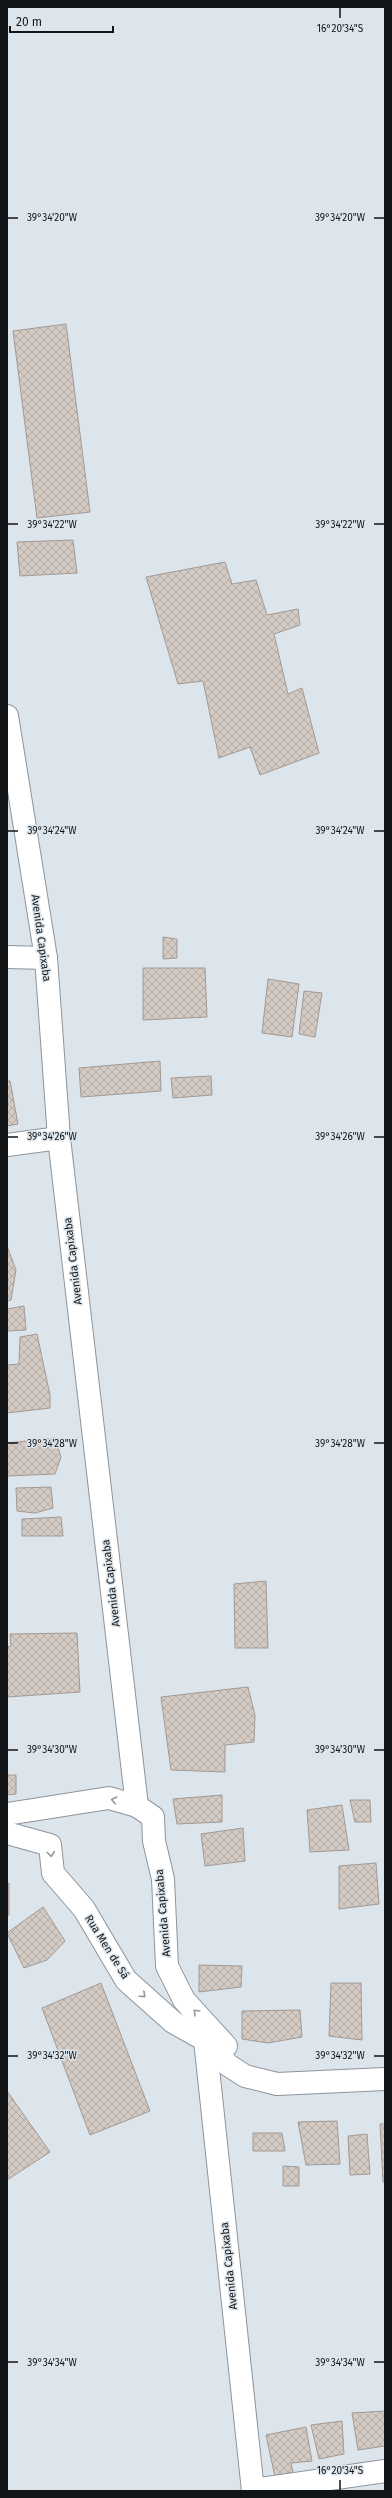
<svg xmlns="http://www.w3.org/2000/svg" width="392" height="2498" viewBox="0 0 392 2498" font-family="'Fira Sans',sans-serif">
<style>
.building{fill:url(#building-cross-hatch);stroke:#a29994}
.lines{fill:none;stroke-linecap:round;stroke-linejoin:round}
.minor-casing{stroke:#8d949b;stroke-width:24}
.minor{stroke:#fff;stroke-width:22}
.oneway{stroke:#949697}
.ticks{fill:none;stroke:#121517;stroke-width:1.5}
.labels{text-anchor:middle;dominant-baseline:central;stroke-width:3;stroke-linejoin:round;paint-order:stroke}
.street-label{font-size:11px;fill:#121517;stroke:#dde5ec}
.ticks-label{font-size:10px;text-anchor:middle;fill:#121517;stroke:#dde5ec;stroke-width:3;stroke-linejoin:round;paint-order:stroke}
</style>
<defs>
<pattern id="building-cross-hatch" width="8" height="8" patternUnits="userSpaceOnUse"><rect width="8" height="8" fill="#d3cac4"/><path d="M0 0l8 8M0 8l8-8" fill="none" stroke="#b4ada8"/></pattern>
</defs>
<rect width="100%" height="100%" fill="#dde5ec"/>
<!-- building -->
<g class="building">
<path d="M66 324 90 512 37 518 13 331Z"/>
<path d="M73 540 77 573 20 576 17 542Z"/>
<path d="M225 562 232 584 256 580 267 615 298 609 300 625 274 634 288 694 302 688 319 753 260 775 250 747 219 758 203 681 178 684 146 577Z"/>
<path d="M163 937 177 939V958L163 959Z"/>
<path d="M143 968H205L207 1017 143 1020Z"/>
<path d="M268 979 299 984 292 1037 262 1033Z"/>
<path d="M304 991 322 993 315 1037 299 1034Z"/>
<path d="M160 1061 161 1091 81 1097 79 1068Z"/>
<path d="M211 1076 212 1095 173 1098 171 1078Z"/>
<path d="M7 1081H10L18 1124 7 1126Z"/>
<path d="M7 1246 16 1270 11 1300 7 1301Z"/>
<path d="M24 1306 26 1330 7 1331V1309Z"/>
<path d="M37 1334 50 1395V1408L7 1413V1365L19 1364 20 1337Z"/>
<path d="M55 1438 61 1457 55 1474 7 1476V1443Z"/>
<path d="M51 1487 53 1508 35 1513 17 1511 16 1488Z"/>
<path d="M61 1517 63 1536H22V1519Z"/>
<path d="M266 1581 268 1648H235L234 1584Z"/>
<path d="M77 1633 80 1692 7 1697V1647L11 1646 10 1634Z"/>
<path d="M248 1687 255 1715 254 1742 225 1745V1772L171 1770 161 1697Z"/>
<path d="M7 1775H16V1794L7 1795Z"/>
<path d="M222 1795V1822L177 1824 173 1799Z"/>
<path d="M350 1800H370L371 1822H355Z"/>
<path d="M342 1805 349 1850 310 1852 307 1810Z"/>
<path d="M243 1828 245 1861 205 1866 201 1834Z"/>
<path d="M376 1863 379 1904 339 1909V1866Z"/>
<path d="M9 1883V1915L7 1916V1884Z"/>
<path d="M43 1907 65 1941 47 1960 24 1968 7 1933Z"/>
<path d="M199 1965 242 1966 241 1987 199 1992Z"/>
<path d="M101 1983 150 2111 90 2135 42 2008Z"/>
<path d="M331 1983H361L362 2040 329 2036Z"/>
<path d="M300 2010 302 2037 268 2043 242 2039V2011Z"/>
<path d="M7 2091 50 2152 7 2180Z"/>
<path d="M337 2121 340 2164 306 2165 298 2122Z"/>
<path d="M380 2124H385V2182H383Z"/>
<path d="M253 2133H282L285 2151H253Z"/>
<path d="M367 2134 370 2174 350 2175 348 2136Z"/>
<path d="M283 2166 299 2167V2186H283Z"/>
<path d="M385 2411V2446L358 2450 352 2413Z"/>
<path d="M342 2421 344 2454 319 2459 311 2425Z"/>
<path d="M306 2427 312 2461 291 2463 293 2472 275 2477 266 2435Z"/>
</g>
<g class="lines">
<!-- minor casing -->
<g class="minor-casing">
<g id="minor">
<path d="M7 716 46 958 59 1138 137 1806"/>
<path d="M7 957 46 958"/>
<path d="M7 1145 59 1138"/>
<path d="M7 1814 109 1798 137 1806 153 1817 154 1841 163 1879 167 1966 184 2000 226 2046"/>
<path d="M7 1833 50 1845 53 1873 84 1909 126 1980 173 2022 205 2040 228 2065 245 2076 277 2084 385 2079"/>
<path d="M205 2040 253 2491"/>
<path d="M253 2490 385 2471"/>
</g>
</g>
<!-- minor -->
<use href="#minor" class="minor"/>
</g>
<!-- one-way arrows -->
<defs><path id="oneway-chevron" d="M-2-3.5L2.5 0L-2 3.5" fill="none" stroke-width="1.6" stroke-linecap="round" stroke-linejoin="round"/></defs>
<g class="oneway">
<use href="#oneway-chevron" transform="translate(114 1800) rotate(-167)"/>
<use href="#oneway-chevron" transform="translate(51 1854) rotate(83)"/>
<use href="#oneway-chevron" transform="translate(143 1995) rotate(42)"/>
<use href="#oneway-chevron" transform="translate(196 2012) rotate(-135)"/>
</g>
<!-- ticks -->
<path class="ticks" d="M340 8V18M8 218H18M374 218H384M8 524H18M374 524H384M8 831H18M374 831H384M8 1137H18M374 1137H384M8 1443H18M374 1443H384M8 1750H18M374 1750H384M8 2056H18M374 2056H384M8 2362H18M374 2362H384M340 2480V2490"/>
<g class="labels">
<!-- street labels -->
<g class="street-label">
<text transform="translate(41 938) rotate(82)">Avenida Capixaba</text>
<text transform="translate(73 1261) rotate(-97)">Avenida Capixaba</text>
<text transform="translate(111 1583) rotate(-97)">Avenida Capixaba</text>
<text transform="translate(163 1913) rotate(-95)">Avenida Capixaba</text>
<text transform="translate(107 1947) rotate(58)">Rua Men de Sá</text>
<text transform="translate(229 2266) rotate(-96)">Avenida Capixaba</text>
</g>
</g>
<g class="ticks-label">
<text x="340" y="32">16°20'34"S</text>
<text x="340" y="221">39°34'20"W</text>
<text x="52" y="221">39°34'20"W</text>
<text x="52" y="528">39°34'22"W</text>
<text x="340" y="528">39°34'22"W</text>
<text x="52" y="834">39°34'24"W</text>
<text x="340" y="834">39°34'24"W</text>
<text x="340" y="1140">39°34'26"W</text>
<text x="52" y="1140">39°34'26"W</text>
<text x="52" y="1447">39°34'28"W</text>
<text x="340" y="1447">39°34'28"W</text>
<text x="52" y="1753">39°34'30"W</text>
<text x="340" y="1753">39°34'30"W</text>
<text x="340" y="2059">39°34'32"W</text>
<text x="52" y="2059">39°34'32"W</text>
<text x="340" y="2366">39°34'34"W</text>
<text x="52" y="2366">39°34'34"W</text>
<text x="340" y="2474">16°20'34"S</text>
</g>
<!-- border -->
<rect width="392" height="2498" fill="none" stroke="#121517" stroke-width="16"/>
<!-- scale -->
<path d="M10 26v6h103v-6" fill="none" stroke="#121517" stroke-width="2"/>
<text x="16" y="26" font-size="12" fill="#121517" stroke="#dde5ec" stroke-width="3" paint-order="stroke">20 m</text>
</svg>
